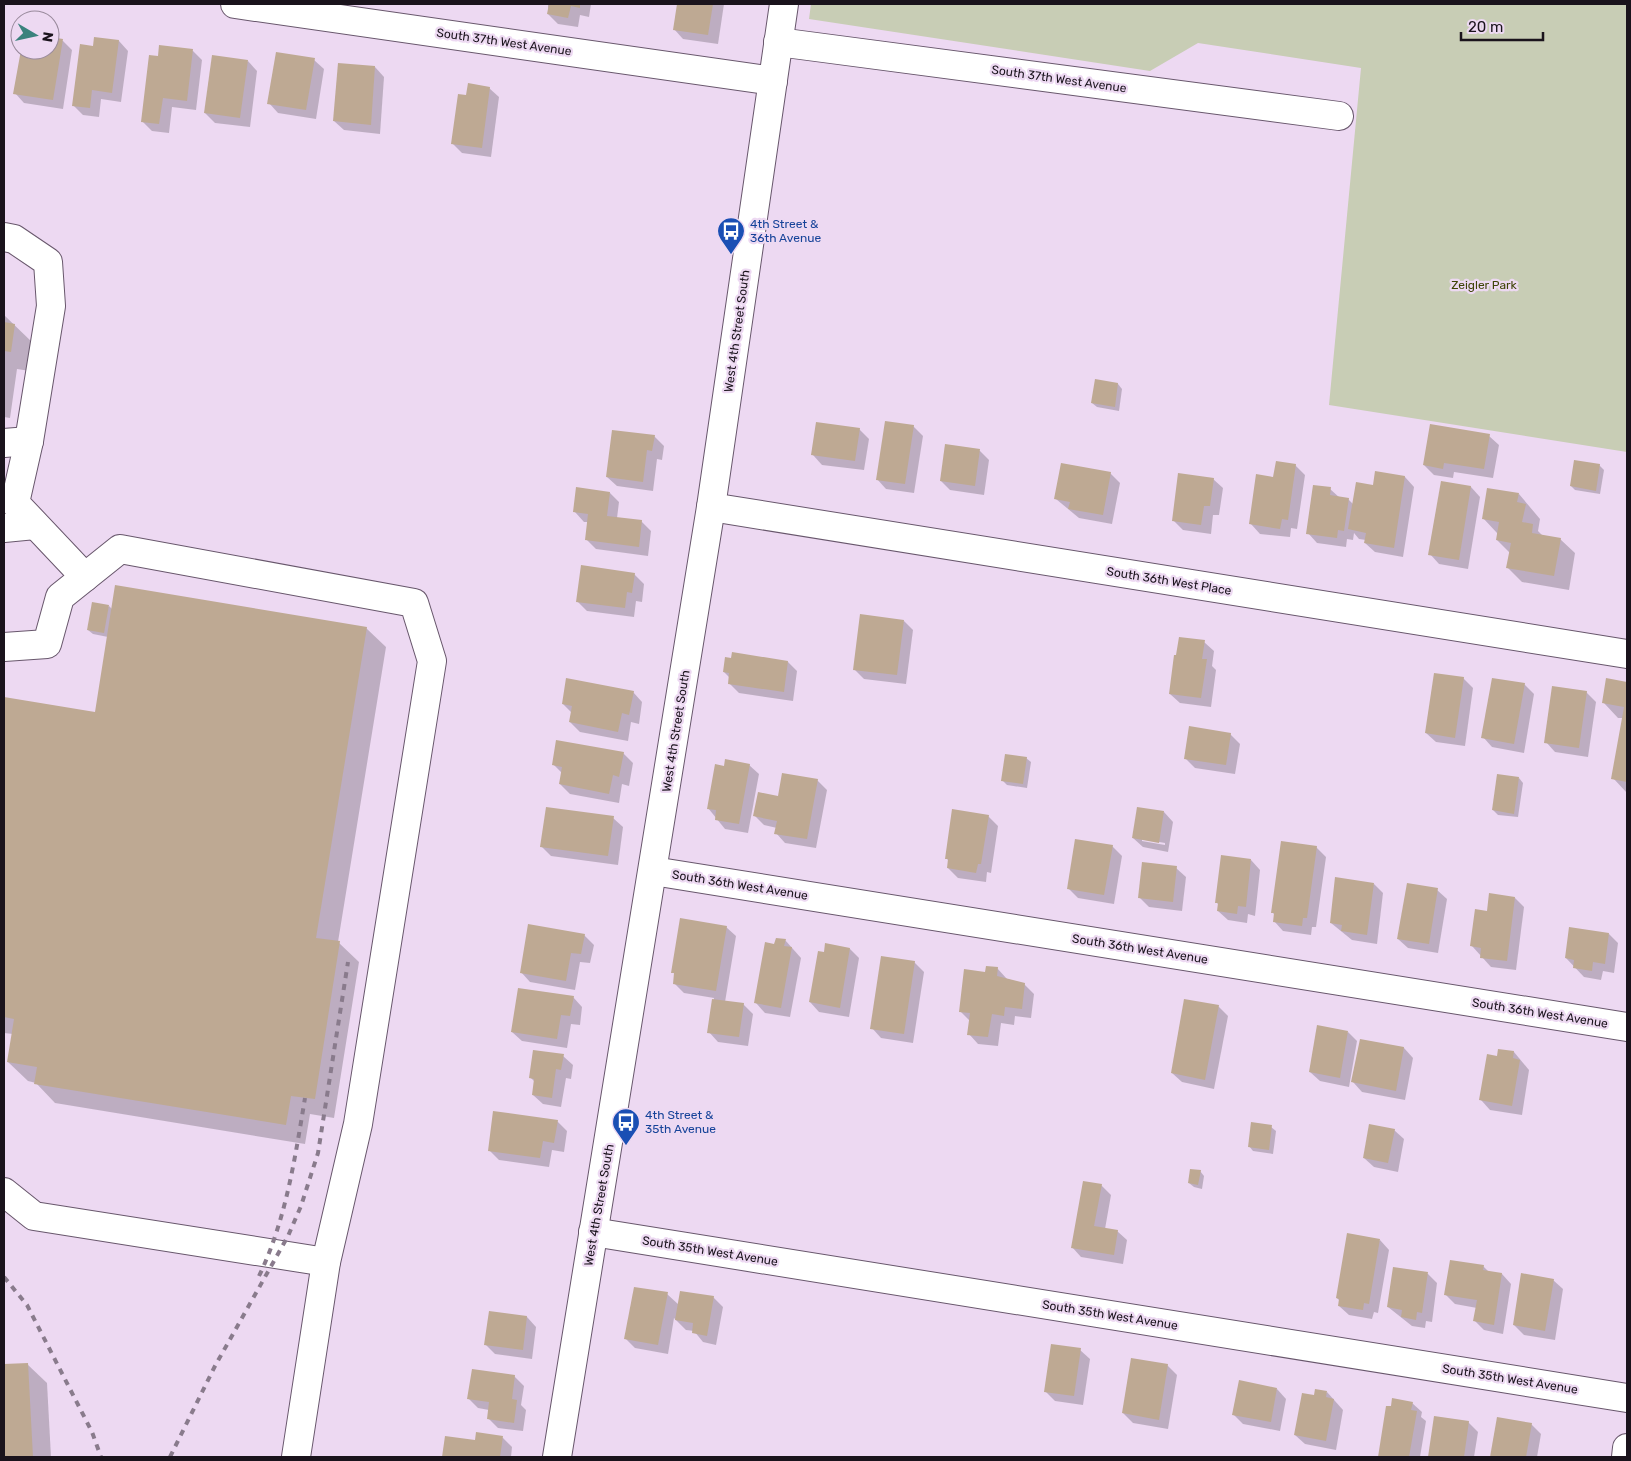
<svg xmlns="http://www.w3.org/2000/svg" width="1631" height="1461" viewBox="0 0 1631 1461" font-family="Rubik,sans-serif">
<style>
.green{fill:#c8cdb5}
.shadow{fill:#0003;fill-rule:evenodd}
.building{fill:#bea993}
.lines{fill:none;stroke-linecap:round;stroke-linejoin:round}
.minor-casing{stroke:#68576c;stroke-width:30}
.minor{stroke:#fff;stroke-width:28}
.rail{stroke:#897b8c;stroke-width:4;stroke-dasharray:6 6;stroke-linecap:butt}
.labels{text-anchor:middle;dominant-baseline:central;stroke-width:4.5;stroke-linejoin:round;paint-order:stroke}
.street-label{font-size:12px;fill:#1a131c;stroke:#edd9f2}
.transit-label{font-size:12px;fill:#164399;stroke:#edd9f2;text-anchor:start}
.park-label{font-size:12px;fill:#3e4407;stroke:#edd9f2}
</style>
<rect width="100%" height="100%" fill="#edd9f2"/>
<!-- green -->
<path class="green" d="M811 4H1627V452L1329 405 1361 68 1198 43 1150 71 809 19Z"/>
<!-- shadow -->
<g class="shadow">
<path d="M548 4H591L589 17 580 15 578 27 558 24 548 14Z"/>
<path d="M678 4H724L718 44 683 39 674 29Z"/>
<path d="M50 38 63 41 72 50 63 109 24 103 15 93 22 50H50Z"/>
<path d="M119 41 128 51 121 102 101 99 99 117 83 115 73 105 94 47Z"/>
<path d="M193 51 202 60 196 110 172 107 169 133 152 131 142 121 159 57Z"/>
<path d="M314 60 324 69 316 119 278 113 269 103Z"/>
<path d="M248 61 257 71 250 127 215 123 205 113Z"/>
<path d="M375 67 384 77 380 134 344 130 334 121Z"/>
<path d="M489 88 499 97 491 157 462 153 452 143 467 96Z"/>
<path d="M4 315 34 344 30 371 17 369 10 418 4 417Z"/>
<path d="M1096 381 1118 384 1122 389 1119 411 1097 407 1092 403Z"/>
<path d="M913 426 923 436 914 493 886 489 877 479Z"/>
<path d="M859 429 869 439 864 470 822 465 813 455Z"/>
<path d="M654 436 664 446 662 460 657 459 653 491 617 486 607 477Z"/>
<path d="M1489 436 1499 445 1493 478 1454 472 1453 478 1434 475 1424 465Z"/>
<path d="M946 446 980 451 989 460 984 495 950 490 941 481Z"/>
<path d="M1295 465 1305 475 1297 529 1291 528 1290 537 1260 534 1251 524 1274 478Z"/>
<path d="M1599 465 1604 470 1600 494 1575 490 1571 486Z"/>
<path d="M1110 473 1120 483 1112 524 1079 518 1056 499Z"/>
<path d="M1376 473 1405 477 1414 487 1403 557 1375 552 1365 543 1366 540 1359 539 1354 533 1353 540 1347 539 1346 547 1317 543 1308 533 1330 489 1340 498 1348 499 1354 505 1374 487Z"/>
<path d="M1213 479 1223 488 1219 515H1213L1211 534 1183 530 1173 520Z"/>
<path d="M1442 482 1471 487 1480 497 1468 569 1439 564 1430 554Z"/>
<path d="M610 493 619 502 617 518 641 521 651 531 648 556 596 549 586 539 588 522H584L575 512Z"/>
<path d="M1519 494 1540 519 1538 531 1543 536 1560 539 1575 553 1569 590 1522 582 1508 568 1510 553 1497 540V533L1483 518Z"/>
<path d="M634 574 644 584 642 602 636 601 634 617 587 611 577 601Z"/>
<path d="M109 606 113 610 366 628 386 647 338 942 359 962 334 1118 310 1114 305 1144 55 1103 36 1083 28 1081 8 1062 13 1034 4 1033V698L96 713 108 637 93 634 88 630Z"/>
<path d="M904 621 913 630 906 684 864 679 854 669Z"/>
<path d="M1204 642 1214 651 1212 666 1216 670 1211 707 1180 703 1170 694Z"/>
<path d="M788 662 797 671 793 701 739 693 729 683 730 678 724 672Z"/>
<path d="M1463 678 1473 688 1465 746 1436 742 1426 733Z"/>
<path d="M1607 680 1627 683V793L1613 778 1623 718H1618L1604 703Z"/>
<path d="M1524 684 1534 694 1524 753 1492 747 1483 737Z"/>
<path d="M633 692 642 702 639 724 631 722 628 741 580 732 570 722 572 713 563 704Z"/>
<path d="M1586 692 1596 702 1588 757 1555 752 1546 742Z"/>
<path d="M1230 734 1240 744 1235 774 1195 768 1186 759Z"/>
<path d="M623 753 633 763 629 786 622 784 619 803 570 794 560 784 562 773 553 764Z"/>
<path d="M1026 758 1031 762 1027 788 1007 785 1003 781Z"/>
<path d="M749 765 759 774 748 833 725 829 708 808Z"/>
<path d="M1519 778 1523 783 1518 817 1498 815 1493 810Z"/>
<path d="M817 780 827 790 816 848 785 843 776 833 777 828 764 825 755 816 779 797Z"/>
<path d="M1164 812 1173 822 1168 852 1143 847 1133 838ZM1142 839 1165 843V845L1142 841Z"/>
<path d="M988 816 998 826 991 873 987 872 986 882 958 878 948 868 949 861 946 858Z"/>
<path d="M613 818 623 827 618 865 551 856 541 846Z"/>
<path d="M1112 846 1122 856 1114 904 1078 898 1068 888Z"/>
<path d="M1316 847 1326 857 1316 927H1312L1311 935 1283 931 1274 921 1275 915 1272 912Z"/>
<path d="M1251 860 1260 870 1255 916 1248 914 1247 923 1228 920 1218 911 1219 905 1216 902Z"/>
<path d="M1176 868 1186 877 1182 911 1149 907 1139 897Z"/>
<path d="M1374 884 1383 893 1377 944 1352 940 1331 923Z"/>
<path d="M1437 890 1447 899 1438 953 1408 948 1398 939Z"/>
<path d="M1515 898 1524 907 1516 970 1491 967 1472 946 1488 912Z"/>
<path d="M726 927 736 936 725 1002 743 1004 753 1014 748 1046 718 1042 709 1032 714 998 684 993 674 983 675 975 673 972Z"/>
<path d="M1609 934 1618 943 1614 973 1603 971 1601 980 1584 977 1566 958Z"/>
<path d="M584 935 594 945 590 963 580 962 575 990 530 982 521 972Z"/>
<path d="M785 940 801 958 790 1017 765 1013 756 1003Z"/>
<path d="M850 949 859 958 849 1017 819 1012 810 1002 825 953Z"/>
<path d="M914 962 924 972 913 1043 881 1038 872 1028Z"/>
<path d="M997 968 1007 979 1024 984 1034 994 1031 1018 1015 1016 1014 1025 1001 1023 998 1046 978 1044 969 1034 970 1021 960 1011Z"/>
<path d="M573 997 582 1007 580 1025 571 1024 567 1048 522 1041 512 1032Z"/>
<path d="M1218 1006 1228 1016 1214 1089 1182 1082 1172 1073Z"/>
<path d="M1348 1032 1357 1041 1349 1087 1320 1081 1310 1072Z"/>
<path d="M1361 1040 1404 1048 1413 1058 1405 1100 1362 1092 1353 1082Z"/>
<path d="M1514 1052 1529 1070 1522 1115 1490 1110 1481 1100 1498 1057Z"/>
<path d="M563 1056 573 1065 571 1079 566 1078 561 1107 543 1104 533 1095 535 1082 530 1077Z"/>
<path d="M557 1121 567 1131 564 1152 552 1150 549 1167 499 1160 489 1150Z"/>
<path d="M1271 1127 1276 1131 1273 1154 1253 1151 1249 1146Z"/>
<path d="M1394 1130 1404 1139 1398 1172 1374 1167 1364 1158Z"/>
<path d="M1200 1171 1204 1176 1202 1189 1194 1187 1189 1183Z"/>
<path d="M1101 1185 1111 1195 1105 1229 1117 1231 1127 1240 1123 1264 1081 1257 1072 1247Z"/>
<path d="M1380 1240 1389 1250 1378 1313 1374 1312 1372 1319 1349 1315 1339 1306 1340 1301 1337 1298Z"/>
<path d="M1483 1266 1489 1272 1502 1274 1511 1284 1503 1334 1484 1330 1475 1321 1477 1308 1455 1304 1445 1294Z"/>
<path d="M1394 1268 1428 1274 1437 1283 1432 1322 1426 1321 1425 1328 1412 1326 1388 1307Z"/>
<path d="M1553 1280 1563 1289 1555 1340 1524 1335 1514 1325Z"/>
<path d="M667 1294 679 1305 713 1297 723 1307 716 1345 703 1342 694 1331 686 1330 674 1318 668 1354 635 1348 626 1339Z"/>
<path d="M490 1312 527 1317 536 1327 532 1359 495 1354 485 1344Z"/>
<path d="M1080 1350 1090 1359 1083 1405 1055 1401 1046 1392Z"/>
<path d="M27 1364 47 1383 51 1457H4V1365Z"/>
<path d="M1167 1365 1177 1375 1168 1429 1133 1423 1123 1413Z"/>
<path d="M514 1376 524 1386 521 1405 526 1410 523 1431 498 1428 488 1418 489 1410 478 1408 469 1399Z"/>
<path d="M1277 1389 1286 1399 1280 1431 1243 1424 1233 1414Z"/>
<path d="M1327 1392 1343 1410 1336 1450 1305 1444 1295 1435Z"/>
<path d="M1412 1403 1422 1412 1421 1417 1426 1421 1420 1457H1379L1387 1407Z"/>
<path d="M1435 1418 1468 1422 1478 1432 1474 1457H1430Z"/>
<path d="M1498 1418 1531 1424 1541 1434 1537 1457H1491Z"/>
<path d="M446 1437 476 1442 503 1438 512 1447 511 1457H443Z"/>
</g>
<!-- building -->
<g class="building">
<path d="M549 4H580V8L571 6 568 18 547 14Z"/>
<path d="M677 4H713L708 35 673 30Z"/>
<path d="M50 37 63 39 53 100 13 94 21 50H50Z"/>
<path d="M94 37 119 40 112 93 92 90 90 108 72 106 80 44 93 46Z"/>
<path d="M159 45 193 49 187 101 163 98 159 124 141 122 149 55 158 56Z"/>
<path d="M276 52 315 58 306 110 267 104Z"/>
<path d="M212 55 248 60 240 118 204 113Z"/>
<path d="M338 63 375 66 371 125 333 121Z"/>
<path d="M468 83 490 87 482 148 451 144 458 94 466 95Z"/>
<path d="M4 322 15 324 11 352 4 351Z"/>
<path d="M1095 379 1118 383 1115 407 1091 403Z"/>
<path d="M885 421 914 425 905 484 876 480Z"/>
<path d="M816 422 860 428 855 461 811 455Z"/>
<path d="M1430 424 1490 434 1484 469 1444 463 1443 469 1423 465Z"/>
<path d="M612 430 655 435 652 451 647 450 643 482 606 477Z"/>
<path d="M945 444 980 449 975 486 940 481Z"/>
<path d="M1574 460 1600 464 1596 491 1570 486Z"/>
<path d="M1276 461 1296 464 1288 520 1282 519 1280 529 1249 524 1256 474 1273 477Z"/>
<path d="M1061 463 1111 472 1103 515 1068 509 1070 502 1054 499Z"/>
<path d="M1375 471 1405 476 1394 548 1364 543 1366 533 1348 529 1356 482 1373 485Z"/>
<path d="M1178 473 1214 478 1210 506H1204L1201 525 1172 521Z"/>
<path d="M1441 481 1471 486 1459 560 1428 555Z"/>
<path d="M1313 485 1331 487 1330 495 1349 498 1344 531 1338 530 1337 538 1306 534Z"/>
<path d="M576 487 610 492 607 516 642 520 639 547 585 540 588 514 573 512Z"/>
<path d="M1487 488 1519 493 1517 502 1526 504 1522 522 1533 524 1532 533 1561 538 1554 576 1506 568 1511 543 1496 540 1499 522 1482 519Z"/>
<path d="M581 565 635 573 632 593 627 592 625 608 576 602Z"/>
<path d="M115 585 367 627 316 938 340 941 315 1099 291 1096 286 1125 34 1084 37 1067 7 1062 14 1019 4 1017V697L95 712Z"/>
<path d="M92 602 109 605 104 633 87 630Z"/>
<path d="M860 614 904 620 897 675 853 670Z"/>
<path d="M1179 637 1205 640 1202 659H1207L1201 698 1169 694 1174 655H1176Z"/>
<path d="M732 652 788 661 784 692 728 684 729 673 723 672 725 657 731 658Z"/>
<path d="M1434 673 1464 677 1455 738 1425 733Z"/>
<path d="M566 678 634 691 629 715 622 713 618 732 569 722 572 706 562 704Z"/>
<path d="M1492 678 1525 683 1514 744 1481 738Z"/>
<path d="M1606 678 1627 682V782L1611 779 1624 707 1602 703Z"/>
<path d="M1552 686 1587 691 1579 748 1544 743Z"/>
<path d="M1189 726 1231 733 1226 765 1184 759Z"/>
<path d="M556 740 624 752 619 777 613 775 609 794 559 784 562 767 552 765Z"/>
<path d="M1005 754 1027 757 1023 784 1001 781Z"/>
<path d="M725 759 750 764 739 824 715 820 716 810 707 809 715 764 724 766Z"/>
<path d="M782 773 818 779 807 839 774 834 777 821 753 816 758 792 778 796Z"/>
<path d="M1497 774 1519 777 1514 814 1492 810Z"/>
<path d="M546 807 614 816 608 856 540 847Z"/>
<path d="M1137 807 1164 811 1159 843 1132 838Z"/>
<path d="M952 809 989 815 981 864H978L976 873 947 868 948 859H945Z"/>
<path d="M1075 839 1113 845 1104 895 1067 889Z"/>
<path d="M1281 841 1317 846 1307 918H1303L1302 926 1273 922 1274 913H1271Z"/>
<path d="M1221 855 1251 859 1246 907 1238 906 1237 914 1217 911 1218 903H1215Z"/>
<path d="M1142 862 1177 866 1173 902 1138 898Z"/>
<path d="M1335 877 1374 883 1367 935 1341 931 1342 925 1330 923Z"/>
<path d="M1407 883 1438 888 1429 944 1397 939Z"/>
<path d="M1489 893 1515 897 1507 961 1480 958 1481 948 1470 946 1475 909 1487 911Z"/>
<path d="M680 918 727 926 716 991 673 984 674 973H671Z"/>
<path d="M528 924 585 934 581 954 571 953 566 981 520 973Z"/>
<path d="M1569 927 1609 933 1605 964 1593 962 1592 971 1573 968 1574 960 1565 958Z"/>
<path d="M776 938 786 939 784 946 792 947 781 1008 754 1003 765 942 774 944Z"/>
<path d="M825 943 850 948 840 1008 809 1002 818 951 824 952Z"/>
<path d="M881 956 915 961 904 1034 870 1029Z"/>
<path d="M986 966 998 967 997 976 1025 983 1022 1009 1005 1007 1004 1016 992 1014 988 1037 967 1035 970 1013 959 1012 964 969 985 972Z"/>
<path d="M518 988 574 996 570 1016 561 1015 557 1039 511 1032Z"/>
<path d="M712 999 744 1003 739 1037 707 1033Z"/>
<path d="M1184 999 1219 1005 1205 1080 1171 1073Z"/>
<path d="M1317 1025 1348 1031 1340 1078 1309 1072Z"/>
<path d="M1360 1039 1404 1047 1396 1091 1351 1082Z"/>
<path d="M1498 1049 1514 1051 1513 1058 1520 1060 1512 1106 1479 1100 1487 1054 1497 1056Z"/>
<path d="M533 1050 564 1054 561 1070 556 1069 552 1098 532 1095 534 1079 529 1078Z"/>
<path d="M493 1111 558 1120 554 1143 543 1141 540 1158 488 1151Z"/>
<path d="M1251 1122 1272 1125 1269 1150 1248 1147Z"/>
<path d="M1369 1124 1395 1129 1388 1163 1363 1158Z"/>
<path d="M1190 1169 1201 1170 1198 1185 1188 1183Z"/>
<path d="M1083 1181 1102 1184 1094 1226 1118 1230 1114 1255 1071 1248Z"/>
<path d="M1347 1233 1380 1239 1369 1304 1364 1303 1363 1310 1338 1306 1339 1299 1336 1298Z"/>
<path d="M1450 1260 1484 1265 1483 1270 1502 1273 1494 1325 1473 1321 1477 1300 1444 1295Z"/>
<path d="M1393 1267 1428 1272 1422 1313 1417 1312 1416 1320 1401 1317 1402 1310 1387 1307Z"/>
<path d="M1521 1273 1554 1279 1545 1331 1513 1325Z"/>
<path d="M634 1287 668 1292 658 1345 624 1339Z"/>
<path d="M680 1291 714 1296 707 1336 692 1333 693 1323 675 1320Z"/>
<path d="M489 1311 527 1316 523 1350 484 1345Z"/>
<path d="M1051 1344 1081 1348 1074 1396 1044 1392Z"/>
<path d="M1131 1358 1168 1364 1159 1420 1122 1413Z"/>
<path d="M28 1363 33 1457H4V1364Z"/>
<path d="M472 1369 515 1375 512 1399 517 1400 514 1423 487 1419 489 1402 467 1399Z"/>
<path d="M1239 1380 1277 1388 1271 1422 1232 1415Z"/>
<path d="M1315 1389 1327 1391 1326 1397 1334 1399 1326 1441 1294 1435 1302 1393 1314 1395Z"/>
<path d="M1392 1398 1413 1402 1411 1410 1417 1411 1409 1457H1378L1386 1406H1391Z"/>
<path d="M1434 1416 1469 1421 1464 1457H1428Z"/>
<path d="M1497 1417 1532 1423 1526 1457H1490Z"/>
<path d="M476 1432 503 1436 500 1457H442L445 1436 475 1440Z"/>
</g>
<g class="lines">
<!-- minor casing -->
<g class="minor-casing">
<g id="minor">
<path d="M235 4 773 81"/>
<path d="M778 42 1339 116"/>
<path d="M4 237 14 239 48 262 51 306 29 441 15 503 85 577"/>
<path d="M4 443 29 441"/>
<path d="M711 507 1627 654"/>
<path d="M4 528 35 525"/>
<path d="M4 647 47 644 60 597 120 549 414 603 432 661 358 1124 326 1262 296 1457"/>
<path d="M653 871 1627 1027"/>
<path d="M4 1192 34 1216 326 1262"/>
<path d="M593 1232 1627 1398"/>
<path d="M557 1457 711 507 784 4"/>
<path d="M1626 1457 1627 1448"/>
</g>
</g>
<!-- minor -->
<use href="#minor" class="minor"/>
<!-- rail -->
<g class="rail">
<path d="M259 1276C286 1220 295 1158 305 1098"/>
<path d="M4 1277 27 1305 92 1432 101 1457"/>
<path d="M170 1457 215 1366 288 1236 301 1206 318 1153 348 962"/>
</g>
</g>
<!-- icons -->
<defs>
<g id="bus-pin" transform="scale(1.4375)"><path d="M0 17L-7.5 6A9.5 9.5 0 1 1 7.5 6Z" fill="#1a4fb4" stroke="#edd9f2"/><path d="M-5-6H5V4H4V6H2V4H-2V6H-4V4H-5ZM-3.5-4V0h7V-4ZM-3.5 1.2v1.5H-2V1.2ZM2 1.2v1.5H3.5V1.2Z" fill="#fff"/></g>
</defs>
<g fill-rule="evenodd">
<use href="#bus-pin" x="731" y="231"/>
<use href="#bus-pin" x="626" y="1122"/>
</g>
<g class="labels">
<!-- street labels -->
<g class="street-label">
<text transform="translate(504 42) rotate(8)">South 37th West Avenue</text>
<text transform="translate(1059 79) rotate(8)">South 37th West Avenue</text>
<text transform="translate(737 331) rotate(-82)">West 4th Street South</text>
<text transform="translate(1169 581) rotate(9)">South 36th West Place</text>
<text transform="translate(676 731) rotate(-81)">West 4th Street South</text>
<text transform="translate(740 885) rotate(9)">South 36th West Avenue</text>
<text transform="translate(1140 949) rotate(9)">South 36th West Avenue</text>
<text transform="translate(1540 1013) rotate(9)">South 36th West Avenue</text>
<text transform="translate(599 1205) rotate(-80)">West 4th Street South</text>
<text transform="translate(710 1251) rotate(9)">South 35th West Avenue</text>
<text transform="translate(1110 1315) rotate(9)">South 35th West Avenue</text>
<text transform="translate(1510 1379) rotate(9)">South 35th West Avenue</text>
</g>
<!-- transit labels -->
<g class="transit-label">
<text x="750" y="224">4th Street &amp;<tspan x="750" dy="14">36th Avenue</tspan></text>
<text x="645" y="1115">4th Street &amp;<tspan x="645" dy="14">35th Avenue</tspan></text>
</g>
<!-- park labels -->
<g class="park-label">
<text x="1484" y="285">Zeigler Park</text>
</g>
</g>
<!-- border -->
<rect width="1631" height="1461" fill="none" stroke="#1a131c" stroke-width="10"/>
<!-- north arrow -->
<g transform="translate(35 35) rotate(99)"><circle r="24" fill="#edd9f2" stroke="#998a9c"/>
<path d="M0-4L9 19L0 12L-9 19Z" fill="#3a827d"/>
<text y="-8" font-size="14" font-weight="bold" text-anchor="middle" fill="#1a131c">N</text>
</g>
<!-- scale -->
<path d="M1461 32v8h82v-8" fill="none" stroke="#1a131c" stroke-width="2.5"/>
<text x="1468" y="32" font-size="15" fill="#1a131c" stroke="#edd9f2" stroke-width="4" paint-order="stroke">20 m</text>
</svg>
